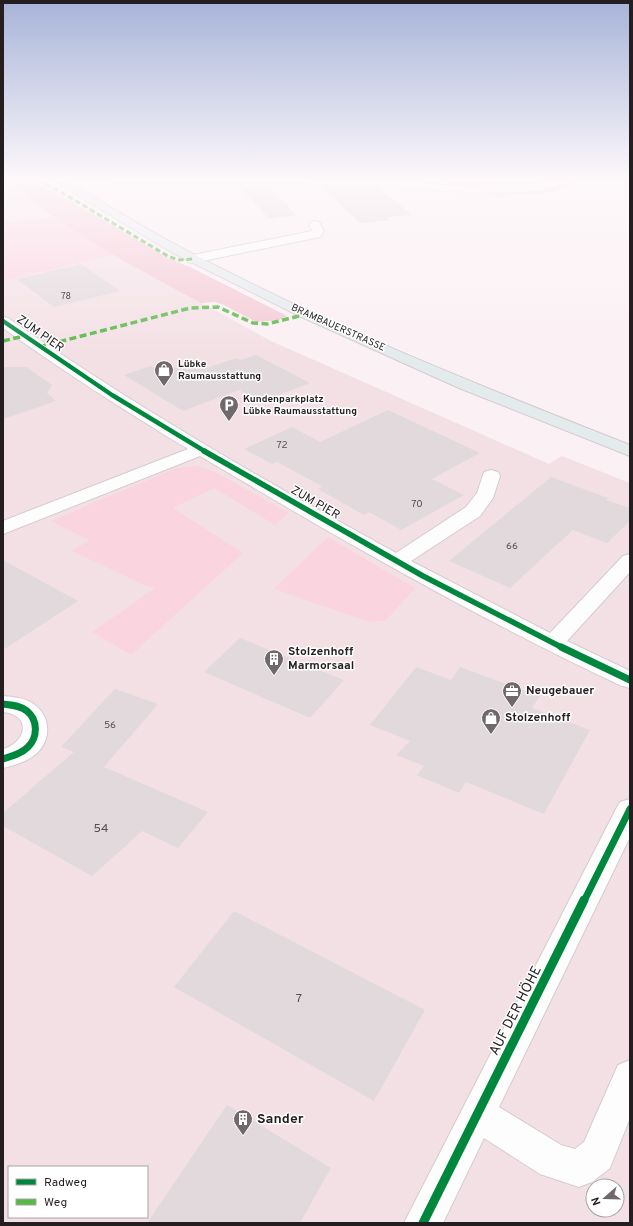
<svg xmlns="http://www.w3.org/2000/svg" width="633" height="1226" viewBox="0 0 633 1226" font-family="Overpass,sans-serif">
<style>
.built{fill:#f3e0e5;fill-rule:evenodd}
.green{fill:#fad4df}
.forest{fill:#f4cad5}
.building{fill:#e2d9dc}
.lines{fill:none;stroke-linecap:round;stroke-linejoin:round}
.minor-casing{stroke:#d4ccce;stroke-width:2}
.major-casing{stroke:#d2ccce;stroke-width:2}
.minor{fill:#fefdfd;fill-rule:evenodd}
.major{fill:#e4ebed;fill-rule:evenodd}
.quiet-far1{stroke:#58b947;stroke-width:3;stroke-dasharray:5.5 3;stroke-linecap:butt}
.quiet{stroke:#58b947;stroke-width:3.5;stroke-dasharray:7 3.5;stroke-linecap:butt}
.cycleway-far3-casing{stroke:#fff;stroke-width:6}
.cycleway-far2-casing{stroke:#fff;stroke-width:8}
.cycleway-far1-casing{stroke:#fff;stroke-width:10}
.cycleway-casing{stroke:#fff;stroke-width:12}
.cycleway-far3{stroke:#00873e;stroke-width:4.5}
.cycleway-far2{stroke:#00873e;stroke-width:5.5}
.cycleway-far1{stroke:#00873e;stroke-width:7}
.cycleway{stroke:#00873e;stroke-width:9}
.labels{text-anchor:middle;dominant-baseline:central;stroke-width:3;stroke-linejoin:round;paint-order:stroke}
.far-number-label{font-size:9px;fill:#564f51}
.far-street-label{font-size:10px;fill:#251e20;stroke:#fff}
.far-poi-label{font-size:10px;font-weight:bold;fill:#251e20;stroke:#fff;text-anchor:start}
.number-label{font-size:10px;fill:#564f51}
.street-label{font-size:12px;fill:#251e20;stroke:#fff}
.poi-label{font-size:12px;font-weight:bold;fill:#251e20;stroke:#fff;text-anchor:start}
.near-number-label{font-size:12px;fill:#564f51}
.near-street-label{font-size:14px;fill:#251e20;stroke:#fff}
.near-poi-label{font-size:14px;font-weight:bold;fill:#251e20;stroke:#fff;text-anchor:start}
</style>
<rect width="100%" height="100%" fill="#fbf0f3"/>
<!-- built -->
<path class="built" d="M3 180H9L54 217 114 255 271 341 549 464 562 456 630 483V1223H3ZM9 1167H147V1217H9ZM593 1186H617V1210H593Z"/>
<!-- green -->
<g class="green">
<path d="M445 180H556L530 186 450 187Z"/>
<path d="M54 217 114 255 3 281V223Z"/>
<path d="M199 466 215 472 289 513 275 525 214 488 173 508 243 553 131 655 92 632 155 588 144 585 72 551 89 540 51 521 176 468Z"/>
<path d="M328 537 415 588 386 620 369 622 274 589Z"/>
</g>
<!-- forest -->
<g class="forest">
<path d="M9 180H31L57 193 168 258 190 267 287 316 279 320 256 322 224 305 215 302 201 303C151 276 100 250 54 217 38 206 24 192 9 180Z"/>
<path d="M568 180H584L547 193 507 195 500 198 491 191 560 184Z"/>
</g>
<!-- building -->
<g class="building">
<path d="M319 185 379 188 411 215 387 217 390 220 360 223Z"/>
<path d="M239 186H268L296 215 269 219Z"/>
<path d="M81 264 120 291 54 307 17 279Z"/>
<path d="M256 355 310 383 260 402 239 390 183 411 124 375 151 366 157 369 167 366 171 368 186 366 204 369 236 358 241 360Z"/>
<path d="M3 367H26L52 385 47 393 56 401 3 419Z"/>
<path d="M388 410 480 453 432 479 464 495 401 530 369 512 364 515 318 489 322 486 277 462 272 464 244 449 292 427 320 442Z"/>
<path d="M551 477 608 498 606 500 630 508V521L607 543 573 530 510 588 449 561Z"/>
<path d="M3 560 78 601 3 650Z"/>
<path d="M240 638 344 680 310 718 204 672Z"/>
<path d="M416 667 451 680 460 667 540 696 532 708 590 730 544 814 466 782 459 793 417 775 424 766 396 755 410 741 370 725Z"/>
<path d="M115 689 158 704 104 767 208 812 178 848 142 831 92 876 3 826V813L74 752 61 747Z"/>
<path d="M234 911 425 1010 374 1101 174 987Z"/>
<path d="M227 1105 331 1168 300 1223H147Z"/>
</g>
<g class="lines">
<!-- minor casing -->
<g class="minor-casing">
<g id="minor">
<path d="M107 180H379L456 186 539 184 554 180H568C548 205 379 185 343 184 266 182 189 184 112 183Z"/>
<path d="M315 221 319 222 324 231 320 237 193 263 188 262 187 259 188 256 193 255 312 231 309 225 311 222Z"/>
<path d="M3 317 8 318C132 405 263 480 396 553L466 507 477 493 484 472 491 470 498 472 500 476 493 498 480 516 411 561 550 633 623 556 630 554V572L567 641 630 671V688L622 686C477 618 338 538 200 456L3 534V521L188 449C125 411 63 371 3 328Z"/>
<path d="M3 696C14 697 27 698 35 705 51 717 51 740 37 753 27 762 15 765 3 768V749C27 742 32 715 3 712Z"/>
<path d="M630 799V837L499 1107 561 1145 575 1149 584 1142 618 1065 630 1060V1118L610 1168 592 1182 579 1187 540 1174 484 1138 443 1223H404L616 809 620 802Z"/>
</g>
</g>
<!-- major casing -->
<g class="major-casing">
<path id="major" d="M52 180H65C104 203 142 227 182 248 326 325 478 385 630 445V456L459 388 297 315 173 253Z"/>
</g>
<!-- minor -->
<use href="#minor" class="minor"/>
<!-- major -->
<use href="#major" class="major"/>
<!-- quiet-far1 -->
<path class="quiet-far1" d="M38 180 61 192 166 255 178 260 193 259"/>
<!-- quiet -->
<g class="quiet">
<path d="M3 341 24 336"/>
<path d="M39 347 190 308 218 307 253 323 267 324 307 314"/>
</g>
<!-- cycleway-far3 casing -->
<g class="cycleway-far3-casing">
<path id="cycleway-far3" d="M3 321 112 395 206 452"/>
</g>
<!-- cycleway-far2 casing -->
<g class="cycleway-far2-casing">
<path id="cycleway-far2" d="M204 451 423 576 563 648"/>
</g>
<!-- cycleway-far1 casing -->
<g class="cycleway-far1-casing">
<g id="cycleway-far1">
<path d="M561 647 630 680"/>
<path d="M3 704C11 705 20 705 27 711 38 720 38 737 28 747 21 754 12 756 3 759"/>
<path d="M584 901 630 809"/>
</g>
</g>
<!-- cycleway casing -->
<g class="cycleway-casing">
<path id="cycleway" d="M423 1223 584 900"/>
</g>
<!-- cycleway-far3 -->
<use href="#cycleway-far3" class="cycleway-far3"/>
<!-- cycleway-far2 -->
<use href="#cycleway-far2" class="cycleway-far2"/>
<!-- cycleway-far1 -->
<use href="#cycleway-far1" class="cycleway-far1"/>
<!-- cycleway -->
<use href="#cycleway" class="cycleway"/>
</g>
<!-- sky -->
<linearGradient id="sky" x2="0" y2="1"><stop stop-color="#a7b4d8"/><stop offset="0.51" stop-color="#fdf8fa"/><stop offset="1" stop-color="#fdf8fa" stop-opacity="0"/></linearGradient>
<rect width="633" height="352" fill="url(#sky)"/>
<!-- icons -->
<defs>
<g id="shop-pin" transform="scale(1)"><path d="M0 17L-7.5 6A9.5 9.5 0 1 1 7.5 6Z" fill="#70686a" stroke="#fff"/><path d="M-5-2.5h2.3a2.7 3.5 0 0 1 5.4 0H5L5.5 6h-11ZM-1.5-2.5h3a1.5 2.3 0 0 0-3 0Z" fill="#fff"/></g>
<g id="parking-pin" transform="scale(1)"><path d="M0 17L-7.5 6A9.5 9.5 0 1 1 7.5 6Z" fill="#70686a" stroke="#fff"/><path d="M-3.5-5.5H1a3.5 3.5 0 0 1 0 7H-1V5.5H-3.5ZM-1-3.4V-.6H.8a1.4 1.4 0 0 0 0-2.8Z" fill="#fff"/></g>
<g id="building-pin" transform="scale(1)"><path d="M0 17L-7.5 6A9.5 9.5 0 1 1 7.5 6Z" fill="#70686a" stroke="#fff"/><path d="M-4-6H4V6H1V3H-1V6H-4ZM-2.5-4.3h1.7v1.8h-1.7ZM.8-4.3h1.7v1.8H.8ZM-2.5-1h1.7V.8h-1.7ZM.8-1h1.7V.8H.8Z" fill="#fff"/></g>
<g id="office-pin" transform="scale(1)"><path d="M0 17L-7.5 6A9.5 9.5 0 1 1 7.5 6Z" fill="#70686a" stroke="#fff"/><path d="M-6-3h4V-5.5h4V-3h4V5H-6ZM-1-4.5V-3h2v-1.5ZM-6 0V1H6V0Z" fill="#fff"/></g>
</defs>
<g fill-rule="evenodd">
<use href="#shop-pin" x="164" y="370"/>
<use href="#parking-pin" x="229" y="405"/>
<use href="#building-pin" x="274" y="659"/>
<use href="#office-pin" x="512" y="691"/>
<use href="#shop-pin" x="491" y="718"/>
<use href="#building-pin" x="243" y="1119"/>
</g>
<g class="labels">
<!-- far-number labels -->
<g class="far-number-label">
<text x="66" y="296">78</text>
</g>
<!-- far-street labels -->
<g class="far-street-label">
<text transform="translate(338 328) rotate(24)">BRAMBAUERSTRASSE</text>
</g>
<!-- far-poi labels -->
<g class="far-poi-label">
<text x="178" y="364">Lübke<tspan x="178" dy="12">Raumausstattung</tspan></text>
<text x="243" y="399">Kundenparkplatz<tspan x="243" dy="12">Lübke Raumausstattung</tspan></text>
</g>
<!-- number labels -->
<g class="number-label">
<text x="282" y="445">72</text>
<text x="417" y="504">70</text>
<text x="512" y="546">66</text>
<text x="110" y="725">56</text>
</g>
<!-- street labels -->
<g class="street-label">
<text transform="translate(40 334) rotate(35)">ZUM PIER</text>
<text transform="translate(315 503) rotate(30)">ZUM PIER</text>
</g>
<!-- poi labels -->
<g class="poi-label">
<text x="288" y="652">Stolzenhoff<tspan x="288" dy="14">Marmorsaal</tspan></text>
<text x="526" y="691">Neugebauer</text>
<text x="505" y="718">Stolzenhoff</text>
</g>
<!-- near-number labels -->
<g class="near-number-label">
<text x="101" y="829">54</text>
<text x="299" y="999">7</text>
</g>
<!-- near-street labels -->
<g class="near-street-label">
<text transform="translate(516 1011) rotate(-63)">AUF DER HÖHE</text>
</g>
<!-- near-poi labels -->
<g class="near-poi-label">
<text x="257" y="1119">Sander</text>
</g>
</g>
<!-- border -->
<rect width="633" height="1226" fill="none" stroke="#251e20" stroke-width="8"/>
<!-- legend -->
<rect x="8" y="1166" width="140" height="52" fill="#ffffff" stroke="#a8a5a6"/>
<rect x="16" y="1179" width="20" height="6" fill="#00873e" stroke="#a8a5a6"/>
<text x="44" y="1186" font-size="12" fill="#251e20">Radweg</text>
<rect x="16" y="1199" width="20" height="6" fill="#58b947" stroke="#a8a5a6"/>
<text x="44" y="1206" font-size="12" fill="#251e20">Weg</text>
<!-- north arrow -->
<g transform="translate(605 1198) rotate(250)"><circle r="19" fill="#ffffff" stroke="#a8a5a6"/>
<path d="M0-3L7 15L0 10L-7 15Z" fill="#70686a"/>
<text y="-6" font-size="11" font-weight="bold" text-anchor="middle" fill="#251e20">N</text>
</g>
</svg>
